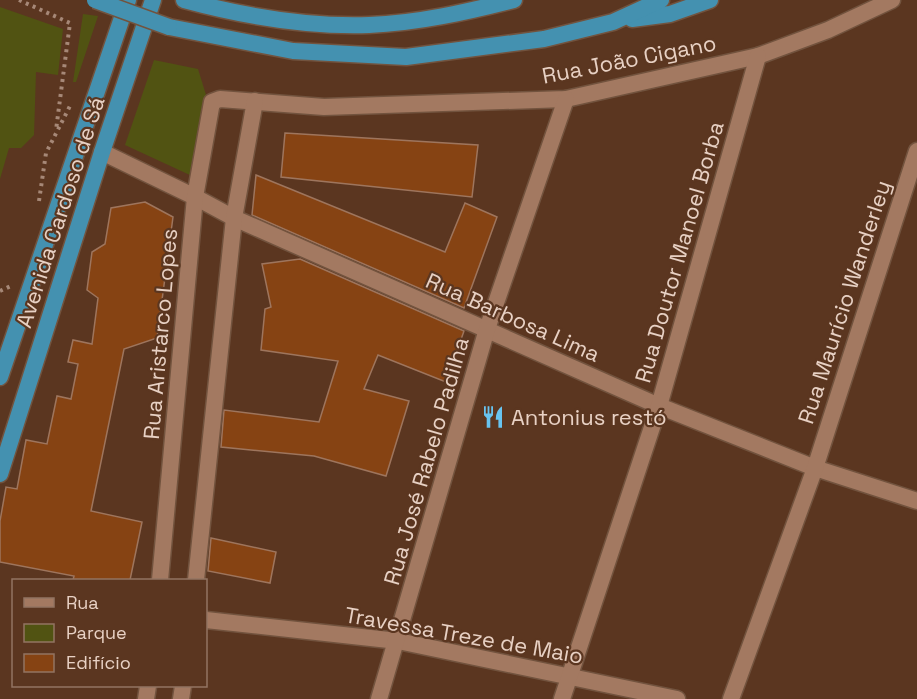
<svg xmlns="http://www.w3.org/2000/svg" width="917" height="699" viewBox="0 0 917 699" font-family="'Space Grotesk',sans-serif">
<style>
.green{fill:#515312}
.building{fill:#864313;stroke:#9e755d;stroke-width:1.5}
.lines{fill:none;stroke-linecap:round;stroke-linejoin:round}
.minor-casing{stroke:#72533e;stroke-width:19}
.trunk-casing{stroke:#72533e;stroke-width:19}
.path{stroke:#a68877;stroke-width:4;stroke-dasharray:3 4.5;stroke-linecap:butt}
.minor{stroke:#a37961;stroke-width:16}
.trunk{stroke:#4491b0;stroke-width:16}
.trunk-bridge-casing{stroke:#72533e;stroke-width:19;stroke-linecap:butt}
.trunk-bridge{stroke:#4491b0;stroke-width:16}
.labels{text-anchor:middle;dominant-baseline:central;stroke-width:4.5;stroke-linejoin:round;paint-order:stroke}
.street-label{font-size:22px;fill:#e8d1c4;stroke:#5b3620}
.poi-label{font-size:22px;fill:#e8d1c4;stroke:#5b3620;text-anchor:start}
</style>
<rect width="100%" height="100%" fill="#5b3620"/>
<!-- green -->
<g class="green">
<path d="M0 7 63 29 58 75 36 72 34 135 21 148H9L0 179Z"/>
<path d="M83 14 98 16 76 82H73Z"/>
<path d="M154 60 198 69 207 98 192 176 125 145Z"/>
</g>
<!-- building -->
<g class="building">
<path d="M285 133 478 145 472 197 281 177Z"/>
<path d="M256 175 445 252 465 203 497 217 464 308 252 215Z"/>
<path d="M145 202 173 217 157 338 124 349 91 511 142 522 130 580H73L74 576 0 562V521L6 487 17 489 26 440 47 444 57 396 71 399 78 364 68 362 73 340 92 344 98 298 87 290 92 252 105 244 111 208Z"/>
<path d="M300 259 464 331 446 382 378 355 364 389 409 401 386 476 314 456 221 447 224 410 319 422 338 361 261 350 265 309 271 307 262 264Z"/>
<path d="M211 538 276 552 270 583 208 571Z"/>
</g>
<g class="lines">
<!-- minor casing -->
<g class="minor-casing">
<g id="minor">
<path d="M102 152 195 197 234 218 659 406 815 468 917 501"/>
<path d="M160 580 195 197 212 102 220 99 324 107 566 99 758 56 828 30 892 0"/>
<path d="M196 580 234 218 255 101"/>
<path d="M206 620 398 641 677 699"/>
<path d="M146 699 148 686"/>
<path d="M181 699 183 686"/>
<path d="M379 699 487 329 566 99"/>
<path d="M562 699 659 406 758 56"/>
<path d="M731 699 815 468 917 151"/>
</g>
</g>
<!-- trunk casing -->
<g class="trunk-casing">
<g id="trunk">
<path d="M184 0C243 16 308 27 369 25 418 23 467 12 514 0"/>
<path d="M632 19 670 14 710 0"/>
<path d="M169 27 293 51 406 57 544 39 613 22 661 0"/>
<path d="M0 377 128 0"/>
<path d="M0 474 102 152 153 0"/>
</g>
</g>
<!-- path -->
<g class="path">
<path d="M19 0 70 23 56 130"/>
<path d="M39 201 46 153 71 104"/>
<path d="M0 291 13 285"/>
</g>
<!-- minor -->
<use href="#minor" class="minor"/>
<!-- trunk -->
<use href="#trunk" class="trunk"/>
<!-- trunk-bridge casing -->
<g class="trunk-bridge-casing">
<path id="trunk-bridge" d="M95 0 169 27"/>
</g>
<!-- trunk-bridge -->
<use href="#trunk-bridge" class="trunk-bridge"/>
</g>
<!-- icons -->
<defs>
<g id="restaurant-bare" transform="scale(1.8)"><path d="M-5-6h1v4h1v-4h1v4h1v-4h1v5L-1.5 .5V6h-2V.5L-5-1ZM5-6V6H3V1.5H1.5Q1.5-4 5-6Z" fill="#68c4f0" stroke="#5b3620" stroke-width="2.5" paint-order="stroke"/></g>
</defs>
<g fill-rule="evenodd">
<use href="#restaurant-bare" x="493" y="417"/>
</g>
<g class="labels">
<!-- street labels -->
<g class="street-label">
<text transform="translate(629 59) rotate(-11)">Rua João Cigano</text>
<text transform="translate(60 212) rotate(-72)">Avenida Cardoso de Sá</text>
<text transform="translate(679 252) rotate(-74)">Rua Doutor Manoel Borba</text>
<text transform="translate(844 302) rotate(-72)">Rua Maurício Wanderley</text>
<text transform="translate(513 317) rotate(24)">Rua Barbosa Lima</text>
<text transform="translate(160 334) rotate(-85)">Rua Aristarco Lopes</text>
<text transform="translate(426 461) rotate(-74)">Rua José Rabelo Padilha</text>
<text transform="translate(464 635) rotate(10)">Travessa Treze de Maio</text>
</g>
<!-- poi labels -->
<g class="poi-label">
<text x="511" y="417">Antonius restó</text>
</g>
</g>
<!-- legend -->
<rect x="12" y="579" width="195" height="108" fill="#5b3620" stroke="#937462" stroke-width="1.5"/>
<rect x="24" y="598" width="30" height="9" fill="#a37961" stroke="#937462" stroke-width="1.5"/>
<text x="66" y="609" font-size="18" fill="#e8d1c4">Rua</text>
<rect x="24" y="624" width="30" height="18" fill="#515312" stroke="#937462" stroke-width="1.5"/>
<text x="66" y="639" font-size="18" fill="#e8d1c4">Parque</text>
<rect x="24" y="654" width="30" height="18" fill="#864313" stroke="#937462" stroke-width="1.5"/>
<text x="66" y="669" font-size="18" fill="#e8d1c4">Edifício</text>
</svg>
